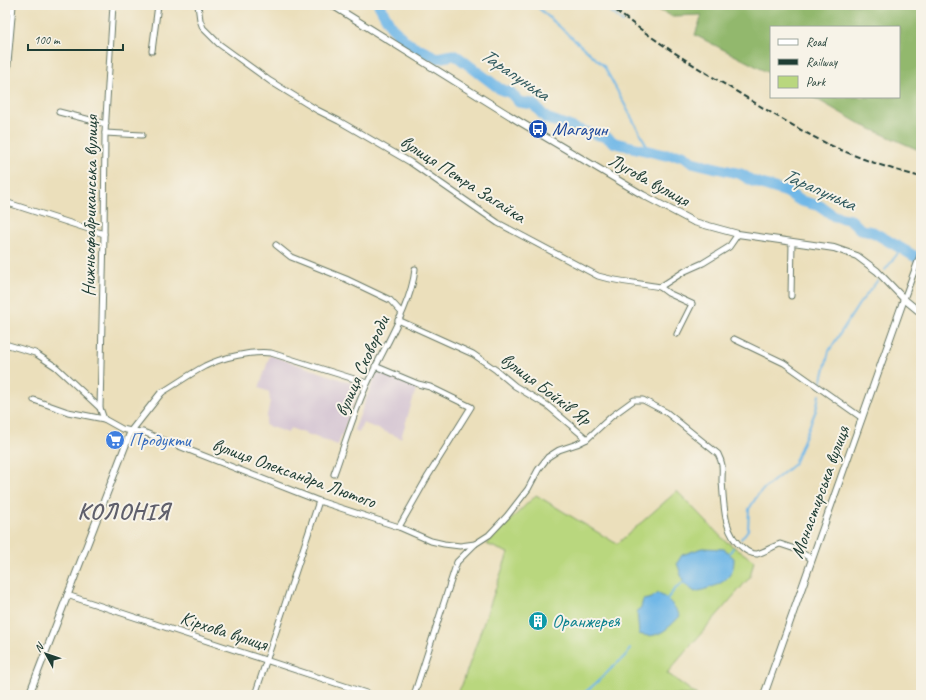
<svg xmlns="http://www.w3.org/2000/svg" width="926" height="700" viewBox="0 0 926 700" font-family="Caveat,sans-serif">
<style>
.industrial{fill:#cfbdcf}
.green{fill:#b9d77e;stroke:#6c8a59}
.forest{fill:#92b86d;stroke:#587a50}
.water{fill:#6fb7e7;stroke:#477a8e}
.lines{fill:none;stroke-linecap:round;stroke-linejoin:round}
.stream{stroke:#6fb7e7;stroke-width:2}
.river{stroke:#6fb7e7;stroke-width:11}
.minor-casing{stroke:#667663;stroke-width:7}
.tertiary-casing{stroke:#667663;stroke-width:8}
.minor{stroke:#fff;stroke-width:5}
.tertiary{stroke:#fff;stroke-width:6}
.rail{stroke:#1f3d34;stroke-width:2;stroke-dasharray:6 3;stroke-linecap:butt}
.labels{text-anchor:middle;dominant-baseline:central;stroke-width:4;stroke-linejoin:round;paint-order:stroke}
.transit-label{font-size:19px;fill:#164399;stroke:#f7f3e8;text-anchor:start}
.street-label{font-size:19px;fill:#1f3d34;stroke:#f7f3e8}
.shop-label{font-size:19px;fill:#366cbe;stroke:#f7f3e8;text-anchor:start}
.culture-label{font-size:19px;fill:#0d838f;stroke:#f7f3e8;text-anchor:start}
.water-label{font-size:20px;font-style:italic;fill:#335c61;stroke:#f7f3e8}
.district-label{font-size:23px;font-weight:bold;letter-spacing:1px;fill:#5f5f6b;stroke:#f7f3e8}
</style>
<rect width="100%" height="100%" fill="#f7f3e8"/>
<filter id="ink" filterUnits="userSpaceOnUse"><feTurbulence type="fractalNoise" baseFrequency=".025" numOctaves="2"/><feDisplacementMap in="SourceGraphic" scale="8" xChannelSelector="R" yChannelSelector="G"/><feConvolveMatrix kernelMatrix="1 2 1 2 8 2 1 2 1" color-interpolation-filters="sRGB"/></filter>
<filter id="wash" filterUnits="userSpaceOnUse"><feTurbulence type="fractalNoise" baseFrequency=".012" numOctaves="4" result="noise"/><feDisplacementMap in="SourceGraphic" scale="16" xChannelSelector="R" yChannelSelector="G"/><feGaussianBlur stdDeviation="0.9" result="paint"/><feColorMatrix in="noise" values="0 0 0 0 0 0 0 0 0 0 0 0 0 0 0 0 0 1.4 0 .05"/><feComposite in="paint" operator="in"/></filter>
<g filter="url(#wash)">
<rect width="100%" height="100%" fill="#ebdfbb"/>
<!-- industrial -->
<g class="industrial">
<path d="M270 355 360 386 338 445 290 428 288 433 265 425 270 401 269 392 259 388Z"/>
<path d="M378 369 417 386 401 438 363 423 359 432 354 430Z"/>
</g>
<!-- green -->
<path class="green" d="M677 491 724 540 754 561 750 577 667 673 697 695H456L462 685 508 553 486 544 536 495 617 544Z"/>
<!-- forest -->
<path class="forest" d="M647 5H921V151L862 125 813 97H899V27H771V74L695 35 702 15 672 16Z"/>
<!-- water -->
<g class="water">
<path d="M702 548 724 549 734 558C735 582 714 587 695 592L684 584 677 563 682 555Z"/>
<path d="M657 593C668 598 674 605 680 616 668 629 657 640 639 634L637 612 641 607 643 600 652 598Z"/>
</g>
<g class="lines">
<!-- stream -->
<g class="stream">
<path d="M535 5 604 66 650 152"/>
<path d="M602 5 623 22"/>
<path d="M885 270 902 248"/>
<path d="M821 384 829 351 859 304 878 280"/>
<path d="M741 539 748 530 749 509 759 493 794 464 816 410 819 395"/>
<path d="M728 555 733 548"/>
<path d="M666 600 675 589 684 582"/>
<path d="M581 695C593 687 602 677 613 667 620 660 625 658 630 649"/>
</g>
<!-- river -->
<path class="river" d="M379 5 392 28 407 43 437 58 453 55 458 57 500 89 511 93 519 102 533 104 546 118 576 129 606 137 615 143 665 155H683L692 162 741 174 752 181 787 192 801 201 820 206 834 216 851 220 861 230 873 232 921 260"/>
</g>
</g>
<g filter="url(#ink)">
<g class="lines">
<!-- minor casing -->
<g class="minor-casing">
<g id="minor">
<path d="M198 5 200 20 203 28 219 44 270 81 317 110 339 121 410 162 498 223 598 276C618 282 639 283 660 287L685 271 703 263 729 247 738 234"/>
<path d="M152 51 158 5"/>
<path d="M5 98 13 5"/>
<path d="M59 112 106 124"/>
<path d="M105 133 142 135"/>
<path d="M5 202 104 234"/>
<path d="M276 245 291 257 346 279 390 300 401 312"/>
<path d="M660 287 668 293 692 304 677 334"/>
<path d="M791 296 792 242"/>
<path d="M904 299 921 253"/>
<path d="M398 320 473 354 496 370 515 386 548 406 587 439 612 416 634 400H643L666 412 718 454C724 466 722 469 722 481 724 503 723 534 743 548 746 551 752 554 757 554 762 553 774 546 780 544L795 549 812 559"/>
<path d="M734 339 784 363 862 418"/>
<path d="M5 344 35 353 56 367 100 408 104 419 122 429 131 431 143 432 319 501 399 527 431 541 444 544 460 546 475 544"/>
<path d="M375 366 418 384 430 387 471 407 428 476 399 527"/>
<path d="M161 393C176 384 190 374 205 366 223 357 252 351 271 353L367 383"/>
<path d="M34 400 68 412 104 419"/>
<path d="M100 408 104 234 105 133 113 5"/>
<path d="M334 474C345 444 354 411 368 382 383 349 412 304 415 269"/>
<path d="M67 595 372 695"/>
<path d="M5 692 16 695"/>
<path d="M255 695 319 501"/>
<path d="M414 695 457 562 475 544 489 535 507 516 528 489 538 470 548 457 559 450 577 444 587 439"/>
</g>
</g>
<!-- tertiary casing -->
<g class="tertiary-casing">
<g id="tertiary">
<path d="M332 5 520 122 643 195 694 222 738 234 834 248 857 256 877 271 904 299 921 313"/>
<path d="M29 695 131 431 161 393"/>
<path d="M764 695 904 299"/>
</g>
</g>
<!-- minor -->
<use href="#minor" class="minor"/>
<!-- tertiary -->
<use href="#tertiary" class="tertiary"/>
<!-- rail -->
<path class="rail" d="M609 5C647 36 688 62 729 87 762 107 798 130 832 146 861 159 890 169 921 177"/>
</g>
</g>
<!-- icons -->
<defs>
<g id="bus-disc" transform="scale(1)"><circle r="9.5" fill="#1a4fb4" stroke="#f7f3e8"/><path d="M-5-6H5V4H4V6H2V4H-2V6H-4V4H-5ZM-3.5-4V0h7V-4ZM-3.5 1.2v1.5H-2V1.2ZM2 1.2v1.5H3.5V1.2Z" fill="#fff"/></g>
<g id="supermarket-disc" transform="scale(1)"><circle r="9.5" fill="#3f7fe0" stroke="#f7f3e8"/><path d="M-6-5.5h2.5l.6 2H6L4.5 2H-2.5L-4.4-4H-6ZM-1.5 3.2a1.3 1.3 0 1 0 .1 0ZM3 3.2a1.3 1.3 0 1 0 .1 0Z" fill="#fff"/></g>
<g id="building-disc" transform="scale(1)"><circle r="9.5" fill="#0f9aa8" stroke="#f7f3e8"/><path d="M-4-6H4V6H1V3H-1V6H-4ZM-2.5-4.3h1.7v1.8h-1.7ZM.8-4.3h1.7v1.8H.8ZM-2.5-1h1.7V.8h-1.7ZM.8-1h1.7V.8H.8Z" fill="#fff"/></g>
</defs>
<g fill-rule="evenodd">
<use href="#bus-disc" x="538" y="129"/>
<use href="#supermarket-disc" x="115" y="440"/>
<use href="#building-disc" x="538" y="621"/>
</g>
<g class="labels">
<!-- transit labels -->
<g class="transit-label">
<text x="552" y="129">Магазин</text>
</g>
<!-- street labels -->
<g class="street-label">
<text transform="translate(463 179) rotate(33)">вулиця Петра Загайка</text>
<text transform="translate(649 180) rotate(29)">Лугова вулиця</text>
<text transform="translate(90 206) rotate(-89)">Нижньофабриканська вулиця</text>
<text transform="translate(362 366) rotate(-66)">вулиця Сковороди</text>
<text transform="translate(546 389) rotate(37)">вулиця Бойків Яр</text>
<text transform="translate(294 473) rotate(20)">вулиця Олександра Лютого</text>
<text transform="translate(820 492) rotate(-70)">Монастирська вулиця</text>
<text transform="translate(224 631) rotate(18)">Кірхова вулиця</text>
</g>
<!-- shop labels -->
<g class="shop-label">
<text x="129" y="440">Продукти</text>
</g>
<!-- culture labels -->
<g class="culture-label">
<text x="552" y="621">Оранжерея</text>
</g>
<!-- water labels -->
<g class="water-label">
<text transform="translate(515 74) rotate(34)">Тарапунька</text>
<text transform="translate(819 189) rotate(24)">Тарапунька</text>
</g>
<!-- district labels -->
<g class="district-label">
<text x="124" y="511">КОЛОНІЯ</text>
</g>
</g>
<!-- margin -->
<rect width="926" height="700" fill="none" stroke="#f7f3e8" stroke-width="20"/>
<!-- legend -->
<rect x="770" y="26" width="130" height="72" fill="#f7f3e8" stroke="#a1aaa0"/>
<rect x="778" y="39" width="20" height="6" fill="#ffffff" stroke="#a1aaa0"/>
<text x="806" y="46" font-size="12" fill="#1f3d34">Road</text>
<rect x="778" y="59" width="20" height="6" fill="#1f3d34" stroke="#a1aaa0"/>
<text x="806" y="66" font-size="12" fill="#1f3d34">Railway</text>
<rect x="778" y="76" width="20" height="12" fill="#b9d77e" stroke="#a1aaa0"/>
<text x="806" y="86" font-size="12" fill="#1f3d34">Park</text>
<!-- north arrow -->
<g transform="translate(46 654) rotate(310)" stroke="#f7f3e8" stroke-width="3" paint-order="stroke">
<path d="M0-3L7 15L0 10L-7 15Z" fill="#1f3d34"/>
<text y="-6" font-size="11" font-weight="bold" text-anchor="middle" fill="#1f3d34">N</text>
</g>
<!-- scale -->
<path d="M28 44v6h95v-6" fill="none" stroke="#1f3d34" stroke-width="2"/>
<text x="34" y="44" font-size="12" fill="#1f3d34" stroke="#f7f3e8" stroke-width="3" paint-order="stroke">100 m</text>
</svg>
